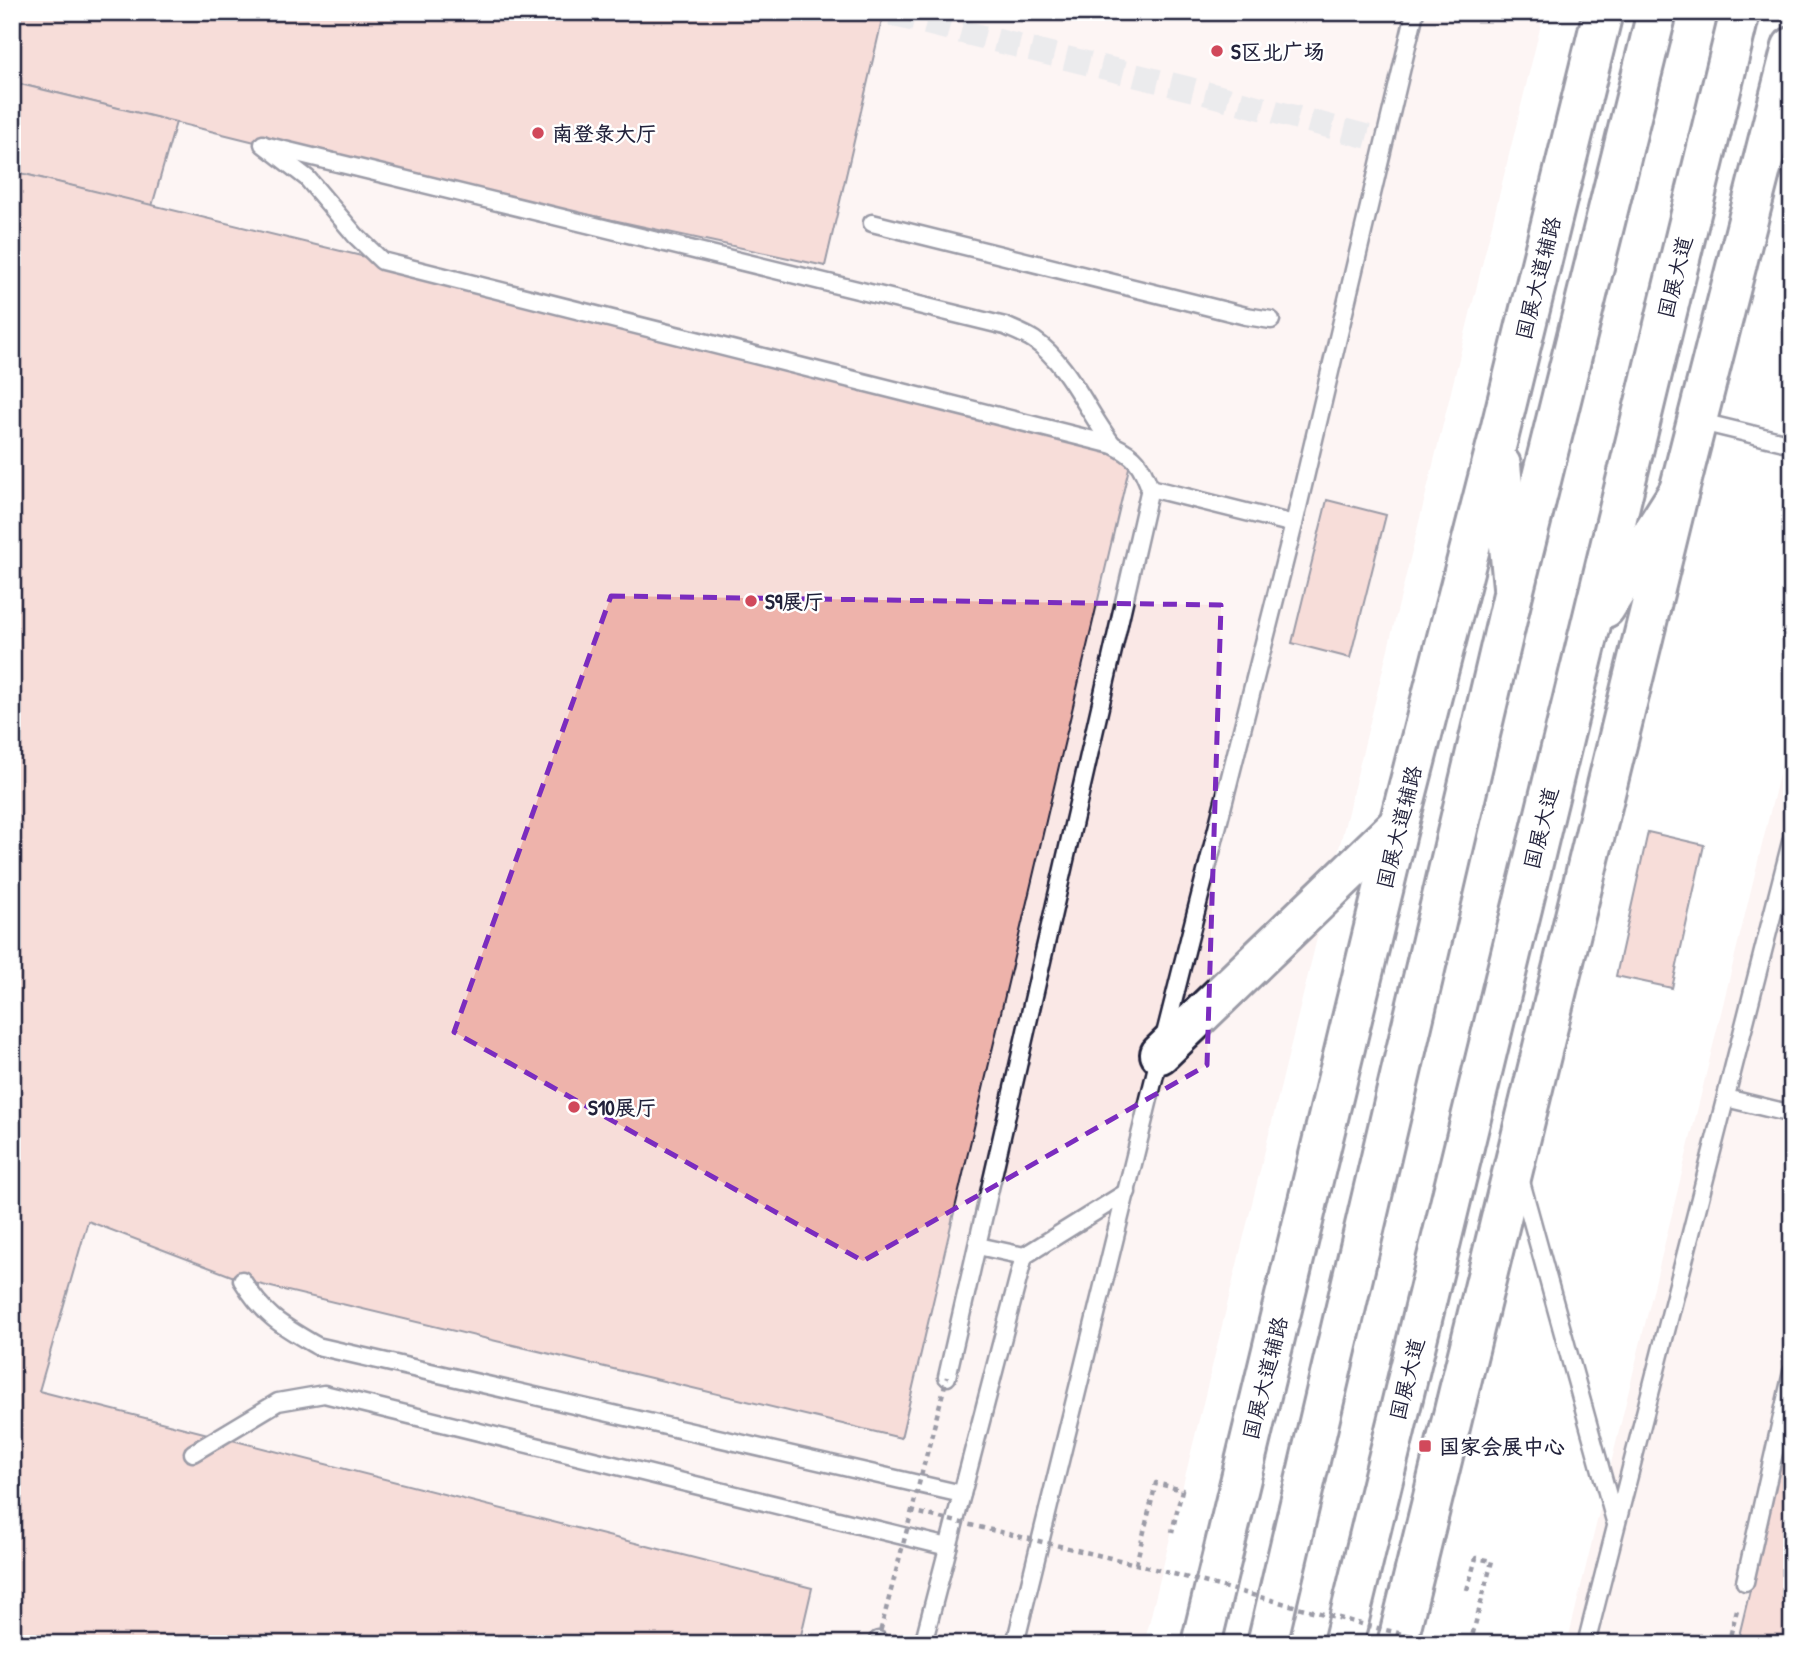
<svg xmlns="http://www.w3.org/2000/svg" width="1804" height="1656" viewBox="0 0 1804 1656" font-family="'Patrick Hand','LXGW WenKai TC',sans-serif">
<style>
.built{fill:#fae8e6}
.building{fill:#eeb3ab;stroke:#22223b;stroke-width:2}
.lines{fill:none;stroke-linecap:round;stroke-linejoin:round}
.pedestrian-tunnel{stroke:#d3d3d8;stroke-width:24;stroke-dasharray:24 12;stroke-linecap:butt}
.service-casing{stroke:#22223b;stroke-width:21}
.tertiary-casing{stroke:#22223b;stroke-width:44}
.primary-casing{stroke:#22223b;stroke-width:44}
.path{stroke:#22223b;stroke-width:4.5;stroke-dasharray:5 5;stroke-linecap:butt}
.service{stroke:#fff;stroke-width:16}
.tertiary{stroke:#fff;stroke-width:38}
.primary{stroke:#fff;stroke-width:38}
.path-bridge{stroke:#22223b;stroke-width:4.5;stroke-dasharray:5 5;stroke-linecap:butt}
.marked{fill:none;stroke:#7b2cbf;stroke-width:5;stroke-dasharray:14 9;stroke-linejoin:round}
.poi-dot{fill:#d1495b;stroke:#fff;stroke-width:2.5}
.labels{text-anchor:middle;dominant-baseline:central;stroke-width:5;stroke-linejoin:round;paint-order:stroke}
.poi-label{font-size:21px;font-weight:bold;fill:#22223b;stroke:#fff;text-anchor:start}
.street-label{font-size:21px;fill:#22223b;stroke:#fff}
</style>
<rect width="100%" height="100%" fill="#fff"/>
<filter id="ink" filterUnits="userSpaceOnUse"><feTurbulence type="fractalNoise" baseFrequency=".0143" numOctaves="2"/><feDisplacementMap in="SourceGraphic" scale="14" xChannelSelector="R" yChannelSelector="G"/><feConvolveMatrix kernelMatrix="1 2 1 2 8 2 1 2 1" color-interpolation-filters="sRGB"/></filter>
<g filter="url(#ink)">
<!-- built -->
<g class="built">
<path d="M12 12H1544L1144 1644H12Z"/>
<path d="M1792 722V1644H1567Z"/>
</g>
<!-- building -->
<g class="building">
<path d="M12 12H884L825 266 263 144 12 82Z"/>
<path d="M20 84 176 122 152 206 12 171V113Z"/>
<path d="M12 171 382 261 1132 455 901 1438 242 1280 88 1221 39 1391 812 1588 799 1644H12Z"/>
<path d="M1327 500 1386 515 1350 658 1292 643Z"/>
<path d="M1648 832 1704 845 1672 988 1616 976Z"/>
<path d="M1792 1416V1644H1737Z"/>
</g>
<g class="lines">
<!-- pedestrian-tunnel -->
<path class="pedestrian-tunnel" d="M891 14 1186 88 1384 141"/>
<!-- service casing -->
<g class="service-casing">
<g id="service">
<path d="M263 144 307 178 356 236 382 261 1113 445C1136 456 1141 464 1150 488L947 1377"/>
<path d="M268 146 1005 326C1014 330 1025 334 1034 340 1069 364 1087 412 1113 445"/>
<path d="M872 223 1246 316 1271 320"/>
<path d="M1697 421 1792 444"/>
<path d="M1150 488 1294 524"/>
<path d="M1726 1098 1792 1114"/>
<path d="M1520 1178 1615 1521"/>
<path d="M978 1246 1024 1256 1127 1192"/>
<path d="M242 1280C265 1317 281 1325 317 1346L962 1494"/>
<path d="M193 1453 278 1402 324 1394 948 1547"/>
<path d="M1745 1582 1792 1372"/>
<path d="M877 1644 878 1640"/>
<path d="M923 1644 1024 1256"/>
<path d="M1015 1644 1160 1054 1294 524 1415 12"/>
<path d="M1586 1644 1792 838"/>
</g>
</g>
<!-- tertiary casing -->
<g class="tertiary-casing">
<g id="tertiary">
<path d="M1501 465 1513 586"/>
<path d="M1160 1054 1399 824"/>
<path d="M1201 1644 1399 824 1498 439 1603 12"/>
<path d="M1397 1644 1679 491 1792 47"/>
</g>
</g>
<!-- primary casing -->
<g class="primary-casing">
<g id="primary">
<path d="M1605 608 1679 491"/>
<path d="M1267 1644 1513 594 1657 12"/>
<path d="M1343 1644 1740 12"/>
</g>
</g>
<!-- path -->
<g class="path">
<path d="M1136 1564 1156 1483 1182 1490 1172 1532"/>
<path d="M1467 1590 1476 1558 1492 1561 1470 1644"/>
<path d="M1728 1644 1738 1606"/>
</g>
<!-- service -->
<use href="#service" class="service"/>
<!-- tertiary -->
<use href="#tertiary" class="tertiary"/>
<!-- primary -->
<use href="#primary" class="primary"/>
<!-- path-bridge -->
<g class="path-bridge">
<path d="M911 1511 1136 1564 1369 1626 1444 1644"/>
<path d="M878 1640 947 1377"/>
</g>
</g>
</g>
<!-- marked area -->
<path d="M0 0H1804V1656H0ZM611 596 1221 605 1207 1065 863 1261 454 1032Z" fill="#fff" fill-opacity=".55" fill-rule="evenodd"/>
<path class="marked" d="M611 596 1221 605 1207 1065 863 1261 454 1032Z"/>
<!-- markers -->
<g class="poi-dot">
<circle cx="1217" cy="51" r="7"/>
<circle cx="538" cy="133" r="7"/>
<circle cx="751" cy="601" r="7"/>
<circle cx="574" cy="1107" r="7"/>
<rect x="1418" y="1439" width="14" height="14" rx="3.5"/>
</g>
<g class="labels">
<!-- poi labels -->
<g class="poi-label">
<text x="1231" y="51">S区北广场</text>
<text x="552" y="133">南登录大厅</text>
<text x="765" y="601">S9展厅</text>
<text x="588" y="1107">S10展厅</text>
<text x="1439" y="1446">国家会展中心</text>
</g>
<!-- street labels -->
<g class="street-label">
<text transform="translate(1675 277) rotate(-76)">国展大道</text>
<text transform="translate(1538 278) rotate(-76)">国展大道辅路</text>
<text transform="translate(1399 827) rotate(-76)">国展大道辅路</text>
<text transform="translate(1541 828) rotate(-76)">国展大道</text>
<text transform="translate(1265 1378) rotate(-76)">国展大道辅路</text>
<text transform="translate(1407 1379) rotate(-76)">国展大道</text>
</g>
</g>
<!-- margin -->
<rect width="1804" height="1656" fill="none" stroke="#fff" stroke-width="42"/>
<rect x="21" y="21" width="1762" height="1614" fill="none" stroke="#22223b" stroke-width="2.5" filter="url(#ink)"/>
</svg>
